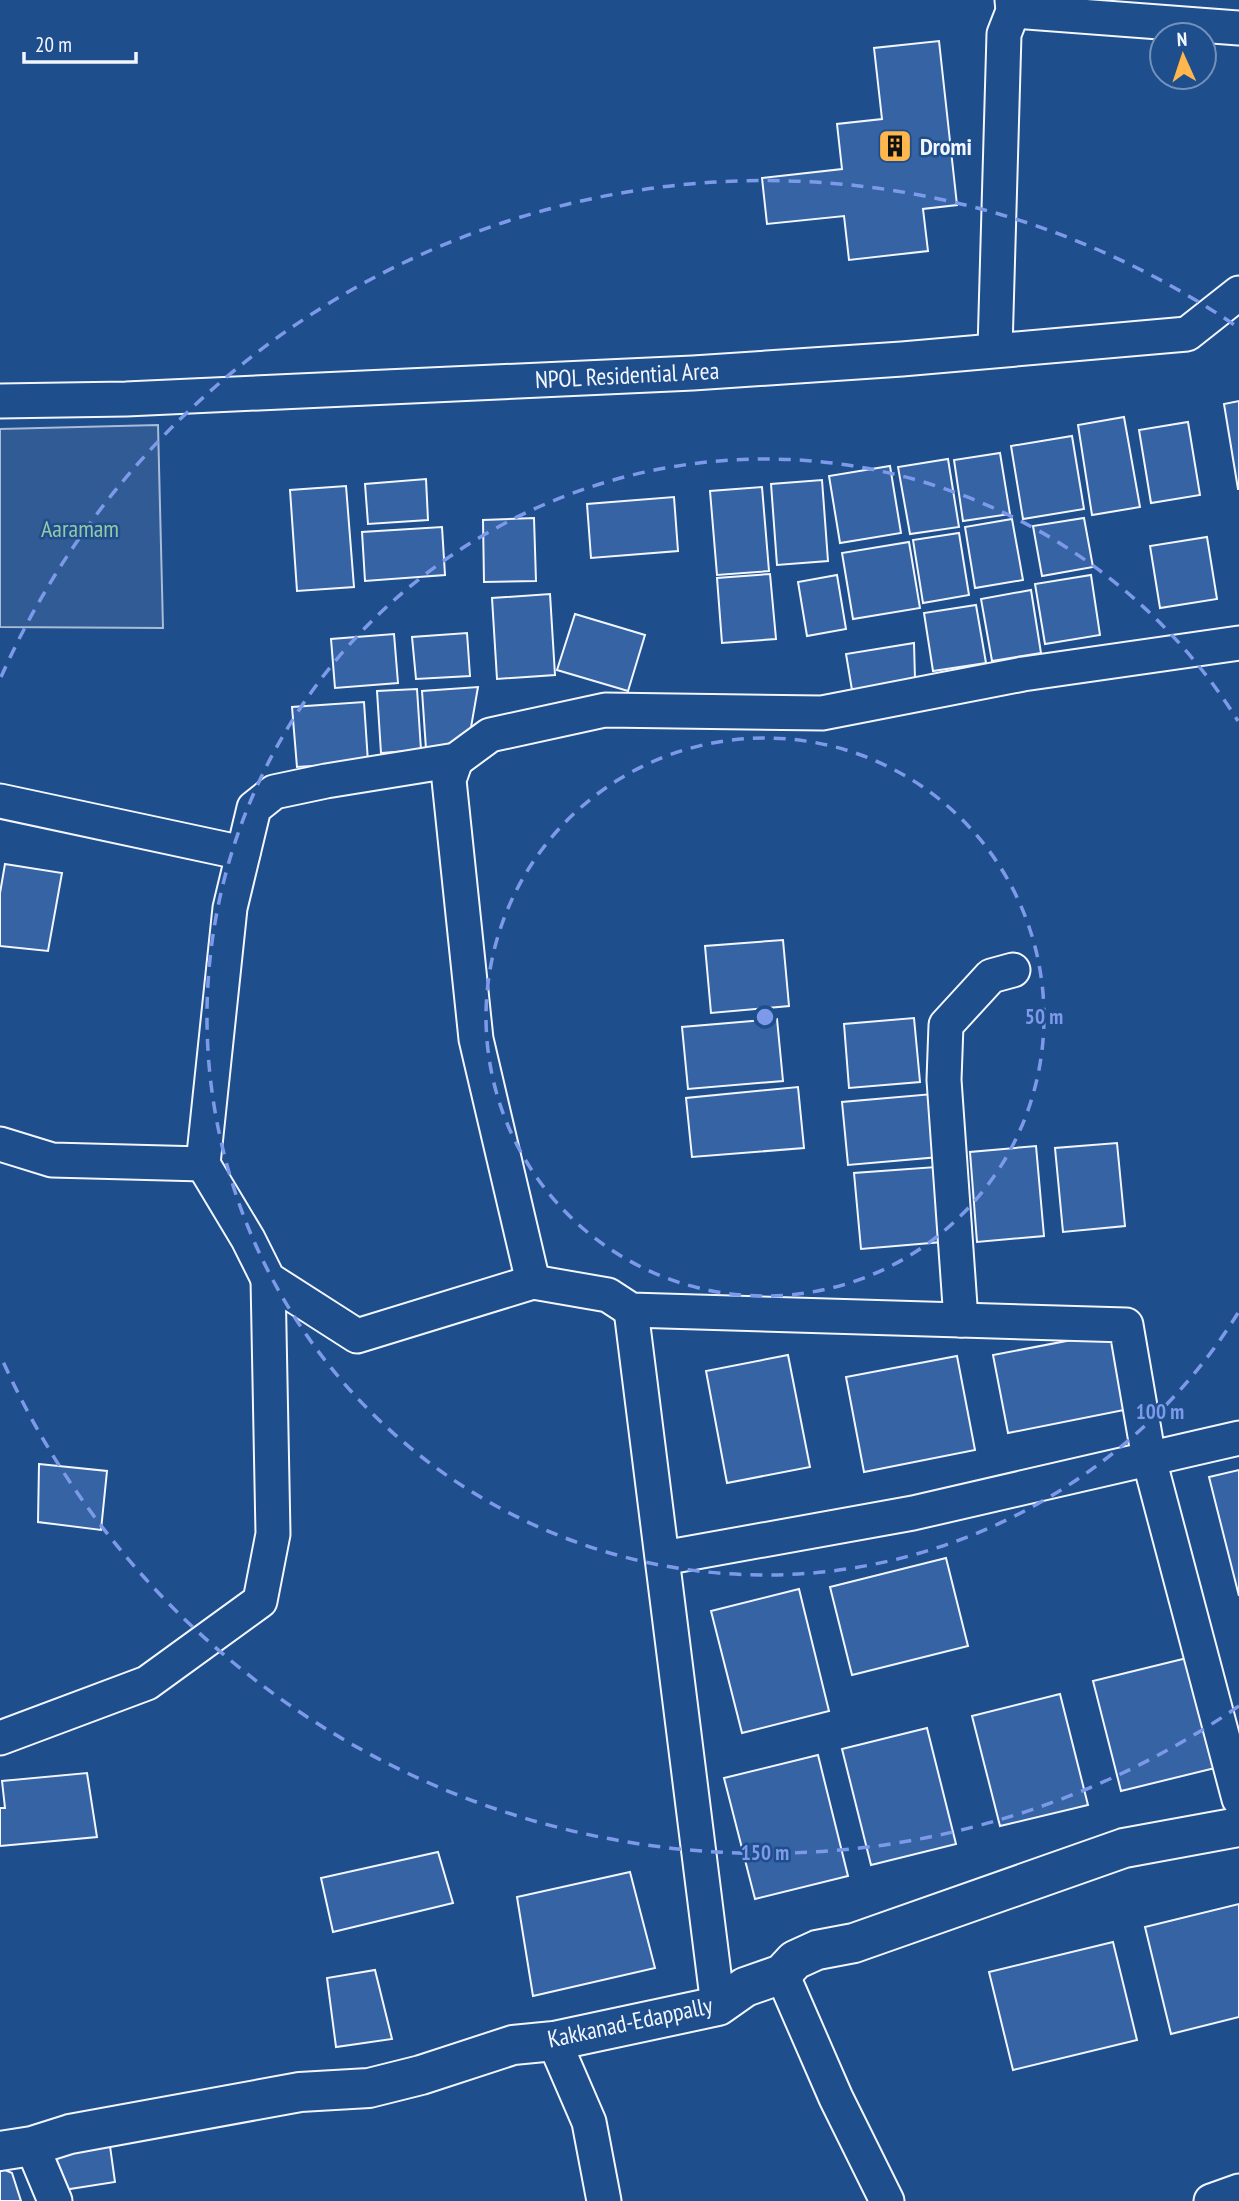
<svg xmlns="http://www.w3.org/2000/svg" width="1239" height="2201" viewBox="0 0 1239 2201" font-family="'PT Sans Narrow',sans-serif">
<style>
.built{fill:#305b95;stroke:#a8bbd7;stroke-width:2}
.building{fill:#3563a3;stroke:#f2f6ff;stroke-width:2}
.lines{fill:none;stroke-linecap:round;stroke-linejoin:round}
.minor-casing{stroke:#f2f6ff;stroke-width:37}
.tertiary-casing{stroke:#f2f6ff;stroke-width:42}
.minor{stroke:#1f4e8c;stroke-width:33}
.tertiary{stroke:#1f4e8c;stroke-width:38}
.ring{fill:none;stroke:#7d9aea;stroke-width:3.5;stroke-dasharray:12 9}
.labels{text-anchor:middle;dominant-baseline:central;stroke-width:5;stroke-linejoin:round;paint-order:stroke}
.poi-label{font-size:24px;font-weight:bold;fill:#f2f6ff;stroke:#1f4e8c;text-anchor:start}
.street-label{font-size:24px;fill:#f2f6ff;stroke:#1f4e8c}
.park-label{font-size:24px;fill:#97c8a6;stroke:#1f4e8c}
.centre{fill:#7d9aea;stroke:#1f4e8c;stroke-width:3.5}
.ring-label{font-size:21px;text-anchor:middle;font-weight:bold;fill:#7d9aea;stroke:#1f4e8c;stroke-width:5;stroke-linejoin:round;paint-order:stroke}
</style>
<rect width="100%" height="100%" fill="#1f4e8c"/>
<!-- built -->
<path class="built" d="M158 425 163 628 0 627V429Z"/>
<!-- building -->
<g class="building">
<path d="M939 41 957 205 923 209 928 251 849 260 844 216 767 224 762 178 842 169 837 124 882 119 874 48Z"/>
<path d="M1239 401V489H1238L1224 404Z"/>
<path d="M1124 417 1140 507 1092 515 1078 425Z"/>
<path d="M1188 422 1200 495 1151 503 1139 430Z"/>
<path d="M1072 436 1084 509 1023 519 1011 446Z"/>
<path d="M1000 453 1010 514 963 521 954 460Z"/>
<path d="M948 459 959 527 910 534 898 467Z"/>
<path d="M890 466 901 533 840 543 829 476Z"/>
<path d="M426 479 428 520 368 524 365 484Z"/>
<path d="M822 480 828 561 777 565 771 484Z"/>
<path d="M346 486 354 587 297 591 290 490Z"/>
<path d="M762 487 769 571 717 575 710 491Z"/>
<path d="M674 497 678 551 591 558 587 504Z"/>
<path d="M534 518 536 581 484 582 483 520Z"/>
<path d="M1084 518 1093 567 1042 576 1033 526Z"/>
<path d="M1012 519 1023 580 975 588 965 527Z"/>
<path d="M442 527 445 575 365 581 362 532Z"/>
<path d="M959 533 969 595 923 603 913 540Z"/>
<path d="M1207 537 1217 599 1160 608 1150 546Z"/>
<path d="M909 542 920 608 853 619 842 553Z"/>
<path d="M770 574 776 639 722 643 717 578Z"/>
<path d="M837 575 846 629 807 636 798 582Z"/>
<path d="M1091 575 1100 635 1045 644 1035 584Z"/>
<path d="M1031 590 1041 653 992 661 981 599Z"/>
<path d="M550 594 555 675 497 679 492 598Z"/>
<path d="M976 605 986 663 933 671 924 613Z"/>
<path d="M575 614 645 635 628 691 557 670Z"/>
<path d="M467 633 470 676 416 679 412 637Z"/>
<path d="M394 634 398 683 335 688 331 639Z"/>
<path d="M914 643 915 679 852 690 846 654Z"/>
<path d="M478 687 469 739 426 749 422 691Z"/>
<path d="M417 689 421 750 381 753 377 691Z"/>
<path d="M364 702 368 762 297 767 292 707Z"/>
<path d="M5 864 62 873 48 951 0 946V893Z"/>
<path d="M783 940 789 1006 711 1013 705 946Z"/>
<path d="M914 1018 920 1082 849 1088 844 1024Z"/>
<path d="M777 1019 783 1081 688 1089 682 1027Z"/>
<path d="M798 1087 804 1148 692 1157 686 1098Z"/>
<path d="M933 1094 939 1157 848 1165 842 1102Z"/>
<path d="M1117 1143 1125 1226 1063 1232 1055 1148Z"/>
<path d="M1036 1146 1044 1236 977 1242 970 1152Z"/>
<path d="M936 1167 942 1242 861 1249 854 1173Z"/>
<path d="M1119 1331 1134 1408 1008 1433 993 1355Z"/>
<path d="M788 1355 810 1467 727 1483 706 1371Z"/>
<path d="M957 1356 975 1450 864 1472 846 1377Z"/>
<path d="M39 1464 107 1471 101 1530 38 1522Z"/>
<path d="M1239 1470V1596L1209 1477Z"/>
<path d="M946 1558 968 1646 852 1675 830 1587Z"/>
<path d="M799 1589 829 1711 742 1733 711 1611Z"/>
<path d="M1187 1658 1215 1768 1121 1791 1093 1681Z"/>
<path d="M1060 1694 1088 1805 1000 1826 972 1716Z"/>
<path d="M927 1728 956 1844 871 1865 842 1749Z"/>
<path d="M818 1755 848 1876 755 1899 724 1778Z"/>
<path d="M87 1773 97 1837 0 1846V1808H5L2 1781Z"/>
<path d="M438 1852 453 1903 333 1932 321 1878Z"/>
<path d="M630 1872 655 1968 533 1996 517 1897Z"/>
<path d="M1239 1904V2017L1171 2034 1145 1927Z"/>
<path d="M1113 1942 1137 2040 1013 2070 989 1972Z"/>
<path d="M375 1970 392 2039 336 2047 327 1978Z"/>
<path d="M109 2139 115 2182 57 2191 55 2153Z"/>
<path d="M0 2168 12 2173 21 2201H0Z"/>
</g>
<g class="lines">
<!-- minor casing -->
<g class="minor-casing">
<g id="minor">
<path d="M1013 11 1239 28"/>
<path d="M995 349 1004 34 1013 11 1012 0"/>
<path d="M0 401 126 399 693 373 902 359 1187 334 1239 293"/>
<path d="M1239 643 1023 674 822 713 605 710 490 735 456 760 326 781 274 792 254 808 230 908 203 1164 248 1239 268 1279 357 1336 533 1282 608 1295 631 1310 1126 1325 1149 1459 1239 1799"/>
<path d="M456 760 449 780 476 1039 533 1282"/>
<path d="M0 801 243 853"/>
<path d="M0 1144 52 1160 203 1164"/>
<path d="M631 1310 718 2006"/>
<path d="M961 1320 944 1080 946 1025 991 976 1013 970"/>
<path d="M663 1558 913 1513 1239 1438"/>
<path d="M0 1738 147 1683 260 1601 273 1534 268 1279"/>
<path d="M782 1974 836 2098 887 2201"/>
<path d="M554 2041 589 2122 604 2201"/>
<path d="M32 2146 55 2201"/>
<path d="M1211 2201 1239 2191"/>
</g>
</g>
<!-- tertiary casing -->
<g class="tertiary-casing">
<path id="tertiary" d="M0 2151 32 2146 70 2134 300 2092 369 2088 421 2075 513 2045 554 2041 718 2006 745 1987 782 1974 795 1960 817 1950 854 1943 1124 1848 1239 1827"/>
</g>
<!-- minor -->
<use href="#minor" class="minor"/>
<!-- tertiary -->
<use href="#tertiary" class="tertiary"/>
</g>
<!-- distance rings -->
<g class="ring">
<circle cx="765" cy="1017" r="279"/>
<path d="M1238 1313A558 558 0 1 1 1238 721"/>
<path d="M1239 1706A836 836 0 0 1 1 1357M1 677A836 836 0 0 1 1239 328"/>
</g>
<!-- icons -->
<defs>
<g id="building-square" transform="scale(1.75)"><rect x="-9" y="-9" width="18" height="18" rx="4" fill="#ffb74d" stroke="#1f4e8c"/><path d="M-4-6H4V6H1V3H-1V6H-4ZM-2.5-4.3h1.7v1.8h-1.7ZM.8-4.3h1.7v1.8H.8ZM-2.5-1h1.7V.8h-1.7ZM.8-1h1.7V.8H.8Z" fill="#111"/></g>
</defs>
<g fill-rule="evenodd">
<use href="#building-square" x="895" y="146"/>
</g>
<g class="labels">
<!-- poi labels -->
<g class="poi-label">
<text x="920" y="146">Dromi</text>
</g>
<!-- street labels -->
<g class="street-label">
<text transform="translate(627 375) rotate(-3)">NPOL Residential Area</text>
<text transform="translate(630 2022) rotate(-12)">Kakkanad-Edappally</text>
</g>
<!-- park labels -->
<g class="park-label">
<text x="80" y="528">Aaramam</text>
</g>
</g>
<circle cx="765" cy="1017" r="10" class="centre"/>
<g class="ring-label">
<text x="1044" y="1024">50 m</text>
<text x="1160" y="1419">100 m</text>
<text x="765" y="1860">150 m</text>
</g>
<!-- north arrow -->
<g transform="translate(1183 56) rotate(357)"><circle r="33" fill="#1f4e8c" stroke="#7391ba" stroke-width="2"/>
<path d="M0-5L12 26L0 18L-12 26Z" fill="#ffb74d"/>
<text y="-10" font-size="19" font-weight="bold" text-anchor="middle" fill="#f2f6ff">N</text>
</g>
<!-- scale -->
<path d="M24 52v10h112v-10" fill="none" stroke="#f2f6ff" stroke-width="3.5"/>
<text x="35" y="52" font-size="21" fill="#f2f6ff" stroke="#1f4e8c" stroke-width="5" paint-order="stroke">20 m</text>
</svg>
